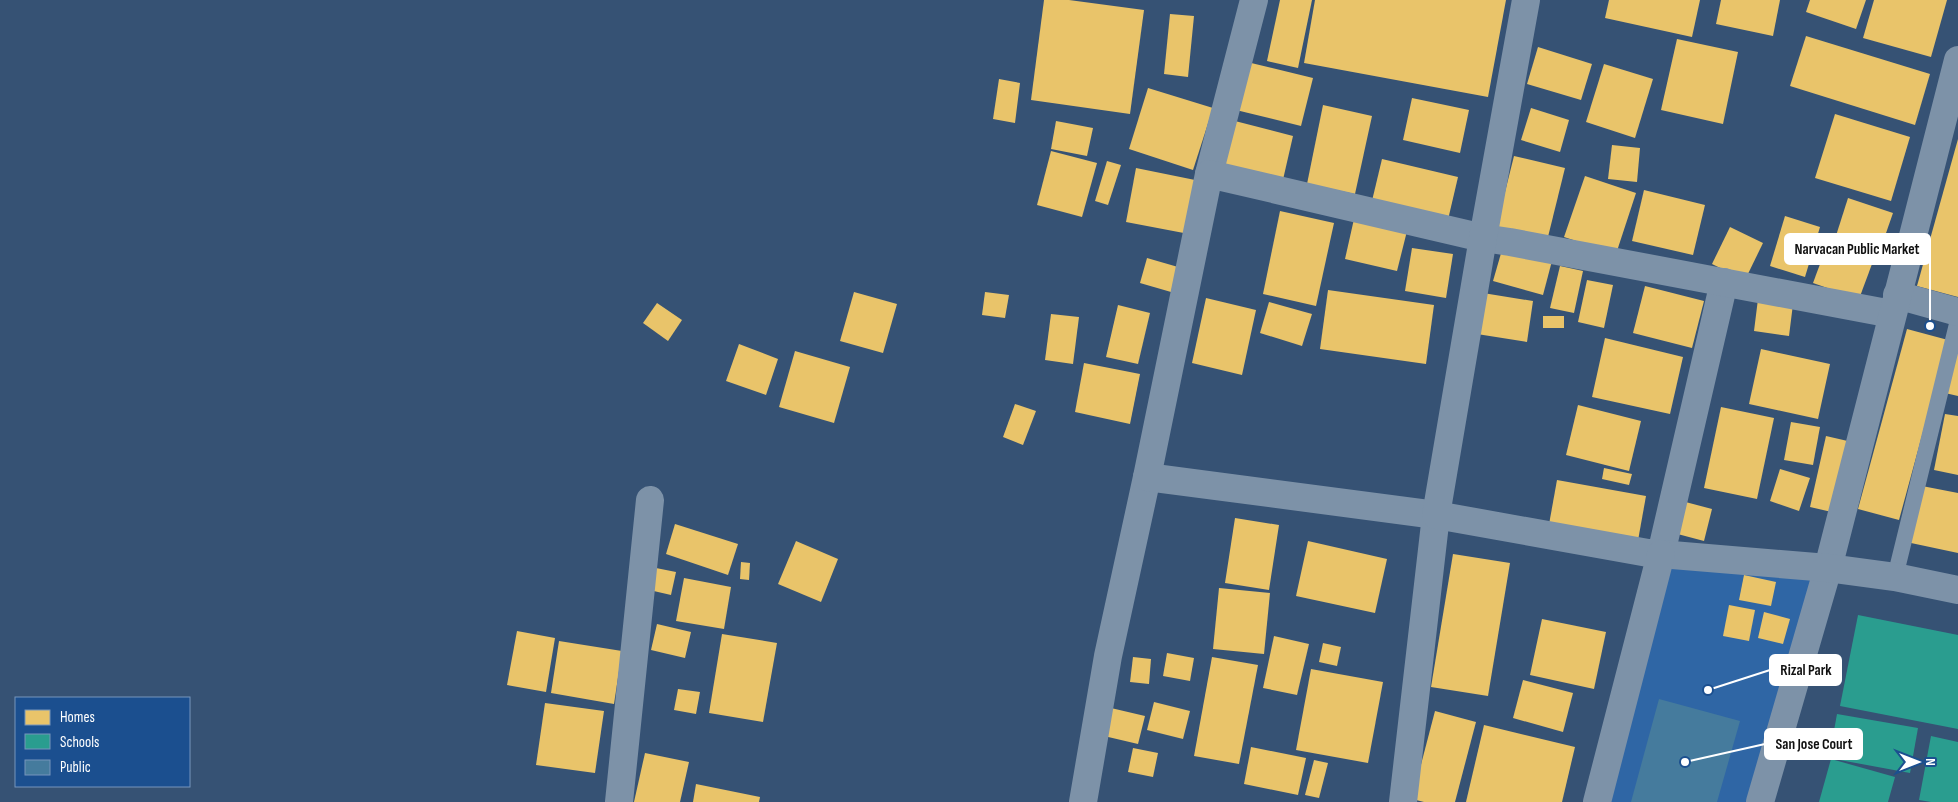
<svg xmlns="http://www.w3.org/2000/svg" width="1958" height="802" viewBox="0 0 1958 802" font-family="'Sofia Sans Condensed',sans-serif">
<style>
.green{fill:#2f66a5}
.homes{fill:#e9c46a}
.schools{fill:#2a9d8f}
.public{fill:#457b9d}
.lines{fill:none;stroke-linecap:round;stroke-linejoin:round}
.service{stroke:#7d92a8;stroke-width:16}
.minor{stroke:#7d92a8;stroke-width:28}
.tertiary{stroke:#7d92a8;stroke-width:28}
.leader{fill:none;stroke:#fff;stroke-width:2}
.callout-dot{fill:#fff;stroke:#1b4f8f;stroke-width:2}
.callout{fill:#fff;stroke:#fff;stroke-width:2}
.callout-label{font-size:15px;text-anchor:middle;font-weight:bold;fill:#111}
</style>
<rect width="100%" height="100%" fill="#365274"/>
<!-- green -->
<path class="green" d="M1669 564 1813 579 1748 802H1608Z"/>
<!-- homes -->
<g class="homes">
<path d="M1044 0H1069L1144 10 1130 114 1031 100Z"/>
<path d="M1280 0H1312L1298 68 1267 61Z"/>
<path d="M1315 0H1506L1488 97 1304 63Z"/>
<path d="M1609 0H1700L1692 37 1605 18Z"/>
<path d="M1721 0H1780L1773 36 1716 24Z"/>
<path d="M1810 0H1866L1856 29 1806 12Z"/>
<path d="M1874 0H1947L1931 57 1863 38Z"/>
<path d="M1170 14 1194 16 1188 77 1164 74Z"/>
<path d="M1806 36 1930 74 1915 125 1790 86Z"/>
<path d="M1677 39 1738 52 1723 124 1661 110Z"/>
<path d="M1538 47 1592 64 1581 100 1527 84Z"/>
<path d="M1247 62 1313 78 1301 126 1236 110Z"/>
<path d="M1604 64 1653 79 1635 138 1586 122Z"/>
<path d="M999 79 1020 83 1015 123 993 119Z"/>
<path d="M1148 88 1213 108 1193 170 1129 149Z"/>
<path d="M1412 98 1469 110 1460 153 1403 140Z"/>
<path d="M1323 105 1372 116 1355 194 1307 184Z"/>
<path d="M1531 108 1569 120 1560 152 1521 140Z"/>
<path d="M1835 114 1910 137 1891 201 1815 178Z"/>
<path d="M1056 121 1093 128 1087 156 1051 149Z"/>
<path d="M1235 121 1293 136 1282 184 1223 170Z"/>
<path d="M1958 139V297L1917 286Z"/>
<path d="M1612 145 1640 148 1637 182 1608 179Z"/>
<path d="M1051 151 1097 163 1082 217 1037 205Z"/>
<path d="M1514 156 1565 168 1546 245 1495 232Z"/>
<path d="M1382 159 1458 177 1447 224 1371 205Z"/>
<path d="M1107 161 1121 165 1108 205 1095 201Z"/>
<path d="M1136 168 1200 181 1189 234 1126 222Z"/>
<path d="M1585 176 1636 193 1616 254 1564 237Z"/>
<path d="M1644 190 1705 205 1693 255 1632 241Z"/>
<path d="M1848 198 1893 213 1878 256 1834 242Z"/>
<path d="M1280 211 1334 223 1316 306 1263 294Z"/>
<path d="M1785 216 1820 227 1805 277 1770 266Z"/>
<path d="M1354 219 1407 231 1397 271 1345 259Z"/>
<path d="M1730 227 1763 243 1745 280 1712 264Z"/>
<path d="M1504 243 1553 257 1543 295 1493 281Z"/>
<path d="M1412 248 1453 254 1446 298 1405 291Z"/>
<path d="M1826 248 1872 264 1859 299 1813 283Z"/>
<path d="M1147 258 1178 267 1171 292 1140 283Z"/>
<path d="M1560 266 1583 271 1574 313 1550 308Z"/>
<path d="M1587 280 1613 285 1604 328 1578 322Z"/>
<path d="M1645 286 1704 301 1692 348 1633 333Z"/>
<path d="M1328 290 1434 305 1426 364 1320 349Z"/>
<path d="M854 292 897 304 883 353 840 341Z"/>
<path d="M985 292 1009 295 1005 318 982 315Z"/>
<path d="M1483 293 1533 301 1527 342 1477 334Z"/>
<path d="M1206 298 1256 310 1242 375 1192 363Z"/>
<path d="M1758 299 1793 304 1789 336 1754 331Z"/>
<path d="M1269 302 1312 314 1302 346 1260 333Z"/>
<path d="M657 303 682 320 668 341 643 323Z"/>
<path d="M1118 305 1150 313 1138 364 1106 357Z"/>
<path d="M1051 314 1079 317 1073 364 1045 360Z"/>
<rect x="1543" y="316" width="21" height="12"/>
<path d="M1907 329 1948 340 1899 520 1858 509Z"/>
<path d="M1605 338 1683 357 1670 414 1592 397Z"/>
<path d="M739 344 778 359 766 395 726 381Z"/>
<path d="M1958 346V396L1945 393Z"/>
<path d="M1761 349 1830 364 1818 419 1749 404Z"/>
<path d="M795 351 850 367 834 423 779 407Z"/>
<path d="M1084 363 1140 374 1130 424 1075 412Z"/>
<path d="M1015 404 1036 411 1023 445 1003 437Z"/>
<path d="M1578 405 1641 421 1629 471 1566 455Z"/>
<path d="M1721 407 1774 418 1757 499 1704 488Z"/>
<path d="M1945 414 1958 416V475L1934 470Z"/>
<path d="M1791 422 1820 427 1813 465 1784 460Z"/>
<path d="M1826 436 1852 442 1836 513 1810 507Z"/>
<path d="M1604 468 1632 474 1629 485 1602 479Z"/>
<path d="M1780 469 1810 478 1799 511 1770 501Z"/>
<path d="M1557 480 1646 496 1637 546 1548 530Z"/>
<path d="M1922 486 1958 493V553L1911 543Z"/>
<path d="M1678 500 1712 509 1704 541 1670 532Z"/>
<path d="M1235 518 1279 525 1269 590 1225 583Z"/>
<path d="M675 524 738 544 728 575 666 554Z"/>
<path d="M796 541 838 559 821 602 778 584Z"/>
<path d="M1308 541 1387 559 1375 613 1296 596Z"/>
<path d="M1453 554 1510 563 1488 696 1431 687Z"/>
<path d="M741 562 750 563 749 580 740 579Z"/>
<path d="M651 567 676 572 671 595 645 589Z"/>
<path d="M1744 575 1776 582 1771 606 1739 600Z"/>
<path d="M684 578 731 587 724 629 676 621Z"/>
<path d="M1219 588 1270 593 1264 654 1213 649Z"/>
<path d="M1729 605 1755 610 1749 641 1723 636Z"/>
<path d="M1764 612 1790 619 1783 644 1758 638Z"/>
<path d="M1542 619 1606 632 1594 689 1530 675Z"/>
<path d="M657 624 691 632 685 658 651 650Z"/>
<path d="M517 631 555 638 546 692 507 685Z"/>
<path d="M722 634 777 643 763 722 709 713Z"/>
<path d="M1274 636 1309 644 1297 695 1263 688Z"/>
<path d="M559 641 622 651 614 704 551 693Z"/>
<path d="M1323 643 1341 647 1337 666 1319 662Z"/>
<path d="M1167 653 1194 658 1190 681 1163 676Z"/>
<path d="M1133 657 1151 659 1149 684 1130 682Z"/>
<path d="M1212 657 1258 665 1239 764 1194 756Z"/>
<path d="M1311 669 1383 682 1368 763 1296 750Z"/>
<path d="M1523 680 1573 693 1563 732 1513 718Z"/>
<path d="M678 689 700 692 696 714 674 710Z"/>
<path d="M1154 702 1190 711 1183 739 1147 730Z"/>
<path d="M545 703 604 711 595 773 536 765Z"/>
<path d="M1111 708 1145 716 1138 744 1104 736Z"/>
<path d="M1435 711 1476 722 1455 802H1424L1412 799Z"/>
<path d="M1484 725 1575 747 1562 802H1466Z"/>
<path d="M1251 747 1306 758 1298 795 1244 784Z"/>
<path d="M1133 748 1158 753 1153 777 1128 772Z"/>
<path d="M645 753 689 762 680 802H634Z"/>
<path d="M1314 760 1328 763 1319 798 1305 795Z"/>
<path d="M696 784 760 797 759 802H693Z"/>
</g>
<!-- schools -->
<g class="schools">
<path d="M1858 615 1958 635V729L1840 706Z"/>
<path d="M1837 714 1918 728 1910 773 1829 758Z"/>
<path d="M1931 736 1958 742V802H1931L1919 800Z"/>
<path d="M1831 759 1895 777 1888 802H1819Z"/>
</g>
<!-- public -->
<path class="public" d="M1659 699 1740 721 1717 802H1631Z"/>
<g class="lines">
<!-- service -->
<path class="service" d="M1895 577 1958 320"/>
<!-- minor -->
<g class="minor">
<path d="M1209 174 1254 0"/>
<path d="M1897 295 1958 312"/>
<path d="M1661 554 1724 282"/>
<path d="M619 802 650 500"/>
<path d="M1083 802 1108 656 1147 477"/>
<path d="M1403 802 1436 515 1147 477 1209 174 1483 238 1510 242 1892 314"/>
<path d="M1760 802 1828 568 1958 60"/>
</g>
<!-- tertiary -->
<g class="tertiary">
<path d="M1526 0 1483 238 1436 515 1648 553 1828 568 1895 577 1958 590"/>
<path d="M1597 802 1661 554"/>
</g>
</g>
<!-- callouts -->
<path class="leader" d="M1930 326L1930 249M1708 690L1770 670M1685 762L1765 744"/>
<g class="callout-dot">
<circle cx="1930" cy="326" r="5"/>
<circle cx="1708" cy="690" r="5"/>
<circle cx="1685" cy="762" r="5"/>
</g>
<g class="callout">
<rect x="1785" y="234" width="145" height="30" rx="5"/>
<rect x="1770" y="655" width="71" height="30" rx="5"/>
<rect x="1765" y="729" width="97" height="30" rx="5"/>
</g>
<g class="callout-label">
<text x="1857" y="254">Narvacan Public Market</text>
<text x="1806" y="675">Rizal Park</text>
<text x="1814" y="749">San Jose Court</text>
</g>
<!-- legend -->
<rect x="15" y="697" width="175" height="90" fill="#1b4f8f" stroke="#7695bc"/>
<rect x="25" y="710" width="25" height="15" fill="#e9c46a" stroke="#7695bc"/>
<text x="60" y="722" font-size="15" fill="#ffffff">Homes</text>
<rect x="25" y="734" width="25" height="15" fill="#2a9d8f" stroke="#7695bc"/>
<text x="60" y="747" font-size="15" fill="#ffffff">Schools</text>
<rect x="25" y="760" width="25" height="15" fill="#457b9d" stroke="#7695bc"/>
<text x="60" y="772" font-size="15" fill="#ffffff">Public</text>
<!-- north arrow -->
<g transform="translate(1918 762) rotate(90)" stroke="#1b4f8f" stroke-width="4" paint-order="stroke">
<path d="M0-4L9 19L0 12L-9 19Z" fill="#ffffff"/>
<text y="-8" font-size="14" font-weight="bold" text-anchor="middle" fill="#ffffff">N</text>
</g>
</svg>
